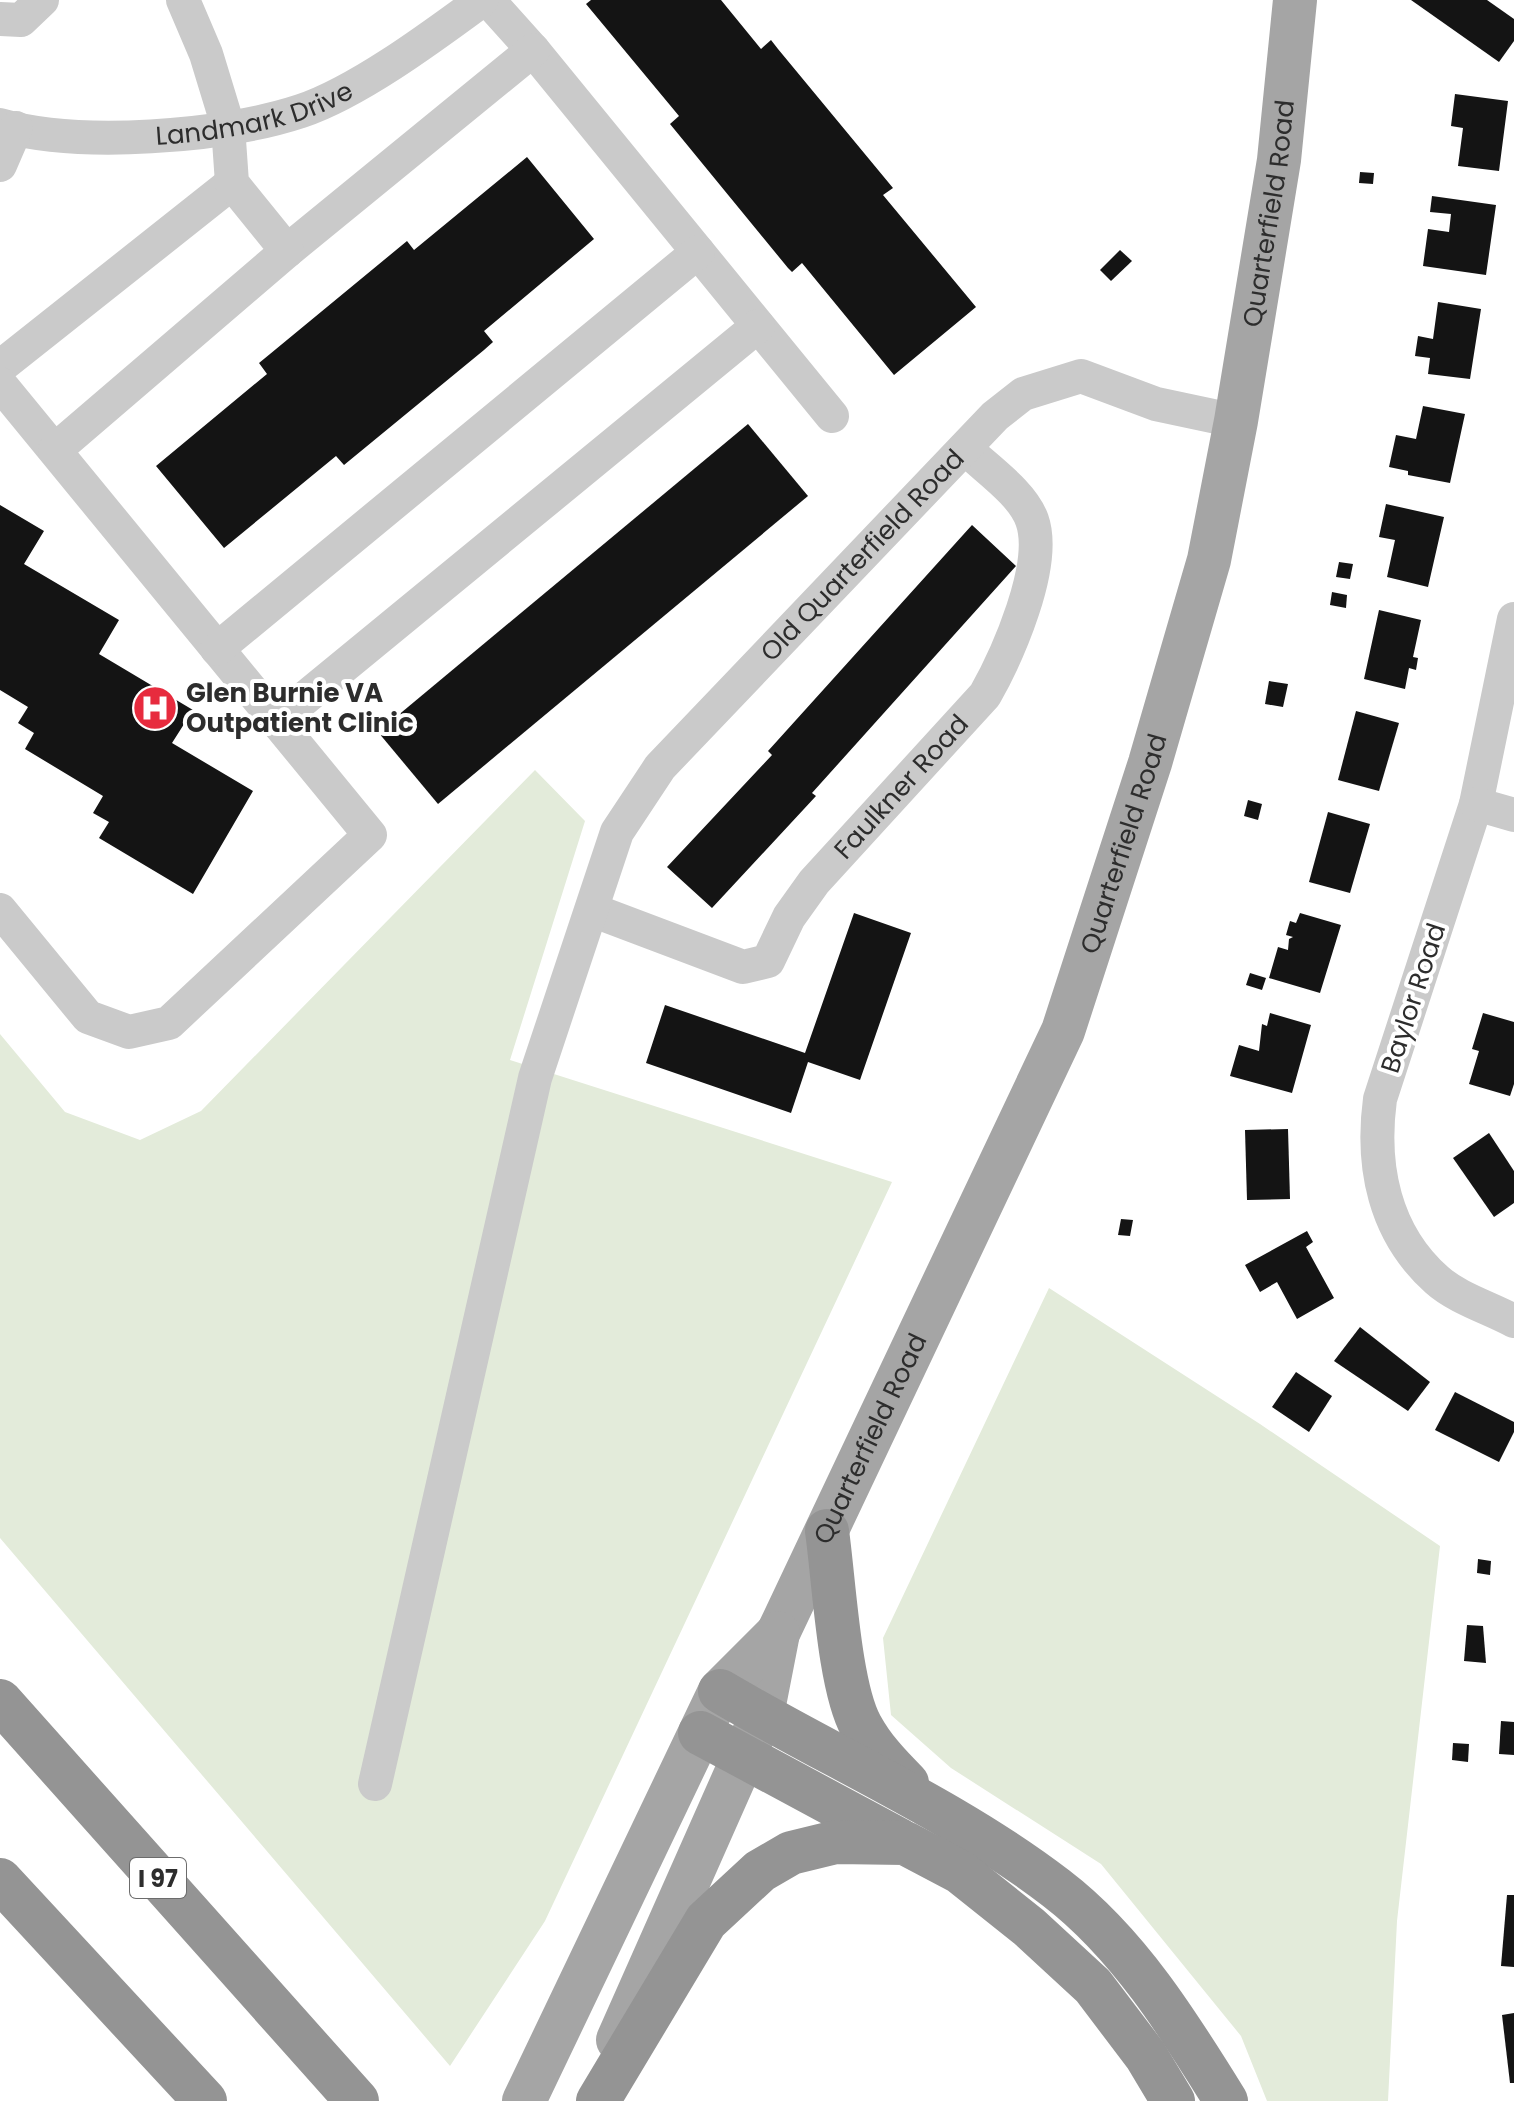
<svg xmlns="http://www.w3.org/2000/svg" width="1514" height="2101" viewBox="0 0 1514 2101" font-family="Poppins,sans-serif">
<style>
.green{fill:#e3ebda}
.building{fill:#141414}
.lines{fill:none;stroke-linecap:round;stroke-linejoin:round}
.minor{stroke:#cacaca;stroke-width:34}
.major{stroke:#a5a5a5;stroke-width:44}
.highway{stroke:#949494;stroke-width:44}
.labels{text-anchor:middle;dominant-baseline:central;stroke-width:8;stroke-linejoin:round;paint-order:stroke}
.shield{fill:#fff;stroke:#6c6c6c;stroke-width:2}
.shield-label{font-size:24px;font-weight:bold;fill:#2d2d2d}
.street-label{font-size:26px;fill:#2d2d2d;stroke:#fff}
.poi-label{font-size:26px;font-weight:bold;fill:#2d2d2d;stroke:#fff;text-anchor:start}
</style>
<rect width="100%" height="100%" fill="#fff"/>
<!-- green -->
<g class="green">
<path d="M535 770 585 821 510 1060 892 1182 545 1921 450 2066 0 1538V1034L65 1112 140 1140 201 1111Z"/>
<path d="M1049 1288 1260 1424 1440 1546 1397 1921 1388 2101H1267L1241 2036 1101 1864 951 1768 891 1715 883 1638Z"/>
</g>
<!-- building -->
<g class="building">
<path d="M591 0H721L761 49 771 40 778 49 893 188 883 195 976 307 894 375 802 263 792 272 788 268 670 124 679 116 586 4Z"/>
<path d="M1411 0H1487L1514 19V41L1499 62Z"/>
<path d="M1455 94 1508 101 1499 171 1458 166 1463 128 1451 126Z"/>
<path d="M527 157 594 239 484 331 493 342 484 350 344 465 336 456 224 548 156 466 267 374 259 363 270 354 407 241 414 250Z"/>
<path d="M1360 172 1374 173 1373 184 1359 183Z"/>
<path d="M1432 196 1496 205 1486 275 1423 266 1428 229 1449 232 1451 214 1430 212Z"/>
<path d="M1120 250 1132 261 1111 281 1100 270Z"/>
<path d="M1438 302 1481 309 1470 379 1428 374 1430 358 1415 356 1418 336 1433 339Z"/>
<path d="M1423 406 1465 414 1450 483 1408 475V471L1389 467 1396 435 1416 439Z"/>
<path d="M748 424 808 496 438 804 378 732Z"/>
<path d="M1386 504 1444 517 1428 587 1387 577 1395 540 1379 537Z"/>
<path d="M0 505 44 531 24 564 119 620 99 654 193 710 172 743 253 791 193 894 99 838 109 822 93 813 103 796 25 749 34 733 18 723 28 707 0 690Z"/>
<path d="M972 525 1016 566 812 793 816 796 712 908 667 867 772 755 768 751Z"/>
<path d="M1339 562 1353 564 1350 579 1336 577Z"/>
<path d="M1332 592 1347 595 1346 608 1330 605Z"/>
<path d="M1379 610 1421 620 1413 657 1418 658 1416 670 1409 668 1405 689 1364 679Z"/>
<path d="M1269 681 1288 684 1283 707 1265 704Z"/>
<path d="M1356 711 1399 723 1379 791 1338 780Z"/>
<path d="M1248 800 1262 804 1258 820 1244 816Z"/>
<path d="M1328 812 1370 824 1350 893 1309 882Z"/>
<path d="M854 913 911 933 860 1080 808 1062 791 1113 646 1063 665 1005 805 1053Z"/>
<path d="M1300 913 1341 925 1320 993 1269 978 1278 947 1288 950 1289 939 1293 937 1286 935 1290 921 1296 923Z"/>
<path d="M1250 973 1266 978 1262 990 1246 985Z"/>
<path d="M1270 1013 1311 1025 1292 1093 1230 1076 1239 1045 1259 1051 1262 1024 1267 1026Z"/>
<path d="M1483 1013 1514 1022V1084L1510 1096 1469 1084 1479 1051 1472 1049Z"/>
<path d="M1288 1129 1290 1199 1247 1200 1245 1130Z"/>
<path d="M1489 1133 1514 1171V1203L1494 1217 1453 1158Z"/>
<path d="M1121 1219 1133 1220 1130 1236 1118 1235Z"/>
<path d="M1307 1231 1313 1242 1306 1247 1334 1298 1297 1319 1277 1282 1260 1292 1245 1265Z"/>
<path d="M1360 1327 1430 1382 1408 1411 1334 1361Z"/>
<path d="M1296 1372 1332 1396 1309 1432 1272 1407Z"/>
<path d="M1455 1392 1514 1422V1432L1499 1462 1435 1430Z"/>
<path d="M1478 1559 1491 1561 1490 1575 1477 1573Z"/>
<path d="M1467 1625 1483 1626 1486 1663 1464 1661Z"/>
<path d="M1501 1721 1514 1722V1755L1499 1754Z"/>
<path d="M1453 1743 1469 1744 1468 1762 1452 1760Z"/>
<path d="M1507 1895H1514V1967L1501 1966Z"/>
<path d="M1514 2013V2083H1510L1502 2015Z"/>
</g>
<g class="lines">
<!-- minor -->
<g class="minor">
<path d="M488 0 533 50 832 416"/>
<path d="M0 19 21 20 42 0"/>
<path id="s1" d="M0 125C80 148 222 137 301 111 358 92 433 36 482 0"/>
<path d="M0 165 16 128"/>
<path d="M287 251 533 50"/>
<path d="M0 367 232 183"/>
<path d="M0 384 370 835 169 1023 129 1032 88 1017 0 910"/>
<path d="M55 450 287 251 232 183 228 126 206 54 183 0"/>
<path d="M1514 619 1476 804 1380 1099C1371 1166 1384 1233 1437 1280 1457 1298 1490 1308 1514 1321"/>
<path d="M217 649 698 252"/>
<path d="M277 721 758 326"/>
<path d="M1476 804 1514 815"/>
<path id="s2" d="M592 910 743 967 768 961 789 917 814 882 985 695C1007 656 1048 565 1032 520 1022 492 985 468 965 448"/>
<path id="s3" d="M375 1784 535 1078 617 832 660 767 995 416 1023 394 1081 376 1156 404 1236 421"/>
</g>
<!-- major -->
<g class="major">
<path id="s4" d="M618 2040 762 1715 778 1633 1063 1031 1150 763 1209 560 1236 421 1279 160 1295 0"/>
<path d="M524 2101 720 1691 778 1633"/>
</g>
<!-- highway -->
<g class="highway">
<path d="M827 1531C834 1580 839 1686 861 1726 873 1748 889 1765 907 1783"/>
<path d="M720 1691C831 1757 953 1809 1056 1888 1128 1943 1179 2025 1226 2101"/>
<path d="M0 1701 357 2101"/>
<path d="M700 1733 899 1840"/>
<path d="M0 1880 205 2101"/>
<path d="M598 2101 706 1921 760 1871 791 1853 836 1842 905 1843 960 1872 1029 1927 1093 1986 1146 2056 1173 2101"/>
</g>
</g>
<!-- icons -->
<defs>
<g id="hospital-disc" transform="scale(2.3)"><circle r="9.5" fill="#e72b3e" stroke="#fff"/><path d="M-5-5h3v3.5h4V-5h3V5h-3V1.5h-4V5h-3Z" fill="#fff"/></g>
</defs>
<g fill-rule="evenodd">
<use href="#hospital-disc" x="155" y="708"/>
</g>
<g class="labels">
<!-- shield labels -->
<rect class="shield" x="130" y="1858" width="56" height="40" rx="6"/>
<g class="shield-label">
<text x="158" y="1878">I 97</text>
</g>
<!-- street labels -->
<g class="street-label">
<text stroke="none"><textPath href="#s1" startOffset="258">Landmark Drive</textPath></text>
<text stroke="none"><textPath href="#s4" startOffset="1950">Quarterfield Road</textPath></text>
<text stroke="none"><textPath href="#s3" startOffset="1354">Old Quarterfield Road</textPath></text>
<text stroke="none"><textPath href="#s2" startOffset="408">Faulkner Road</textPath></text>
<text stroke="none"><textPath href="#s4" startOffset="1302">Quarterfield Road</textPath></text>
<text transform="translate(1413 998) rotate(-72)">Baylor Road</text>
<text stroke="none"><textPath href="#s4" startOffset="654">Quarterfield Road</textPath></text>
</g>
<!-- poi labels -->
<g class="poi-label">
<text x="186" y="693">Glen Burnie VA<tspan x="186" dy="30">Outpatient Clinic</tspan></text>
</g>
</g>
</svg>
